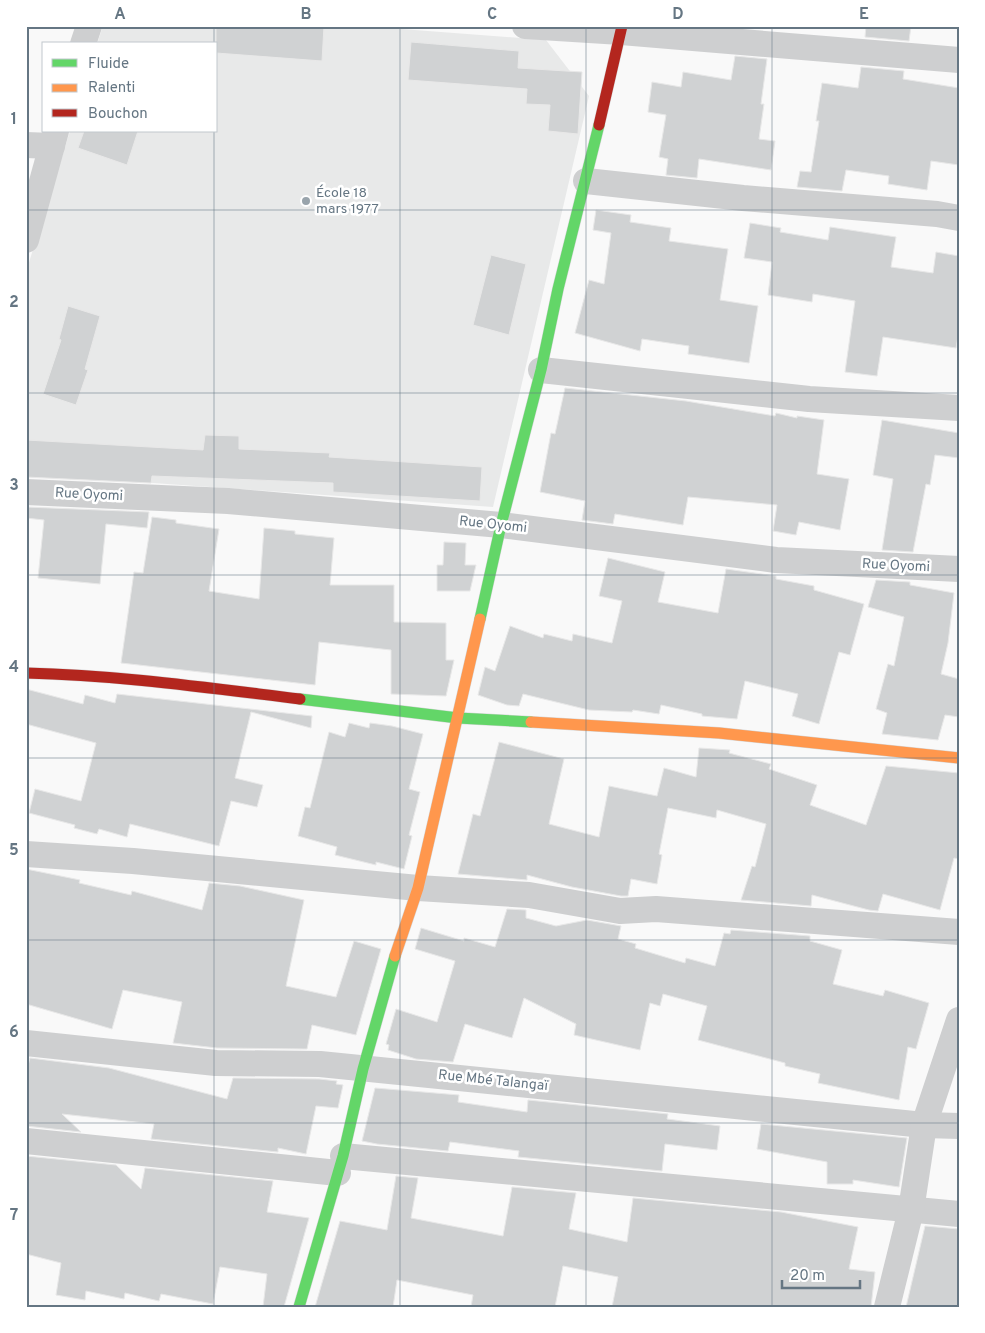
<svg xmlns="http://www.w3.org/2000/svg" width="985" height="1333" viewBox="0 0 985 1333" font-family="Overpass,sans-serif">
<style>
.built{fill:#e8e9e9}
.building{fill:#d0d2d3;stroke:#e8e8e8}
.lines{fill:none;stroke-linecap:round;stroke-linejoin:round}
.fast-casing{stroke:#d5d6d7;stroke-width:12}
.slow-casing{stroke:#d5d6d7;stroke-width:12}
.jam-casing{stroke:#d5d6d7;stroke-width:12}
.street{stroke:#cecfd0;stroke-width:26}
.fast{stroke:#63d668;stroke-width:11}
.slow{stroke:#ff974d;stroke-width:11}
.jam{stroke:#b3261e;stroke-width:11}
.grid{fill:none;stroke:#657683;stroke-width:1;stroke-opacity:0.55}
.poi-dot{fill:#99a4ac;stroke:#fff;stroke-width:2}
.labels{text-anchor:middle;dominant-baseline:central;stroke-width:5;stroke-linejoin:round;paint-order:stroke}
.poi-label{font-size:14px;fill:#657683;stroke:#fff;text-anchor:start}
.street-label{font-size:14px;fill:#657683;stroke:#fff}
.neatline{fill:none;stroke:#657683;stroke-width:2}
.grid-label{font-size:16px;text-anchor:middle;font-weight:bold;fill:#657683}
</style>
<rect width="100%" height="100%" fill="#f9f9f9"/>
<!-- built -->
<path class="built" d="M103 26H362L546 40 589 96 493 507 26 474V272L70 131H216V44H97Z"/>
<!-- building -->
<g class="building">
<path d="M216 26H324L322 61 216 53Z"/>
<path d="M866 26H911L909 41 865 37Z"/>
<path d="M411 42 519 51 518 68 582 72 578 134 548 131 550 105 526 104 527 89 408 80Z"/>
<path d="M735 56 767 59 761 104H764L759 139 775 141 771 170 699 159 697 178 666 175 668 159 659 157 666 115 648 112 652 82 681 87 683 72 731 80Z"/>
<path d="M861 67 904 71 903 79 959 88V165L931 161 927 190 888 184 889 176 846 170 842 191 797 187 800 171 811 172 819 121H816L822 83 858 88Z"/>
<path d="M84 131H138L127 165 78 148Z"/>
<path d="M596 210 631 215 630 222 671 228 669 241 728 249 720 300 758 306 749 363 688 354 689 346 642 339 640 351 575 333 589 280 604 284 611 233 593 230Z"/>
<path d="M750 223 781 228 780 232 828 240 830 227 896 237 891 267 933 273 936 252 959 256V330L956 348 883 337 877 376 845 372 855 301 813 294 812 302 768 295 772 262 744 258Z"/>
<path d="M491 255 526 264 509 335 473 325Z"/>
<path d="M68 306 100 316 85 369 88 370 76 405 43 394 61 340 59 339Z"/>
<path d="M565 388 686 401 775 416 776 413 797 418V416L824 420 817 474 849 479 840 530 799 522 796 535 773 531 777 505 688 497 683 525 615 514 613 524 582 520 585 501 540 492 551 433 555 434Z"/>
<path d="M882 420 959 433V458L935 455 930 485 926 484 913 552 882 550 893 479 873 475Z"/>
<path d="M205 435 239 436V449L330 453 329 457 482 467 480 501 333 492V483L152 476 151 483 26 477V440L203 450Z"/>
<path d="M26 507 149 512 147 528 106 524 100 584 38 578 44 520 26 518Z"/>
<path d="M152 517 176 520V523L219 529 209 591 259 599 264 528 295 531V534L334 538 330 585H394V622L446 623V660H454L446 696 391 694V650L319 642 315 685 121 663 134 572 143 573Z"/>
<path d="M444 542 466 543 465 565H476L470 591H437V565H443Z"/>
<path d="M608 558 665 572 658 602 718 613 726 569 776 576V579L814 586V590L864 604 850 655 839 652 819 724 792 716 798 694 745 681 737 719 702 716V714L661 705 659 714 633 710 632 712 589 710 523 694 519 706 507 705 478 695 485 667 495 671 510 626 543 638 544 634 572 641 573 634 612 643 622 601 599 596Z"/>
<path d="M876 580 910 582V585L954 593 948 643 941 674 959 679V717L945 715 938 740 882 734 887 713 876 709 888 664 894 666 904 617 868 607Z"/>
<path d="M26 689 83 704 85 695 115 703 117 694 312 716 311 728 251 712 235 778 263 785 257 807 231 801 219 846 130 824 127 837 99 829 97 834 74 828 75 825 29 813 35 789 81 801 96 743 26 724Z"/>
<path d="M349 723 369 728 370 723 392 726 423 734 409 789 420 792 409 835 412 836 404 869 376 862V865L335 855 337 847 298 836 305 807 310 808 329 732 345 737Z"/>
<path d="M499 742 564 759 549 824 599 837 609 786 657 796 664 768 696 777 699 748 730 750 729 753 771 764 769 769 817 785 810 805 866 825 886 766 959 773V859L954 858 940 910 883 894 878 911 869 910 812 895 811 906 741 900 752 866 755 867 766 824 717 810 716 818 668 808 659 854 662 855 657 884 631 879 628 896H621L572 887 527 875V880L458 874 473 814 480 816Z"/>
<path d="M26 869 80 880 79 883 131 895 132 891 202 910 209 883 240 886 304 900 286 986 336 997 354 941 381 949 356 1035 312 1025 307 1049 217 1048 173 1043 182 1002 123 990 112 1029 26 1004Z"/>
<path d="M507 909 526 910V918L556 926 587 920 621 926 618 939 636 944 635 948 685 963 686 958 715 966 724 933 730 934 731 930 810 936V941L842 950 833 984 883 996 885 990 929 1003 916 1049 908 1047 899 1100 818 1083 820 1074 785 1066V1063L698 1040 707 1006 663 994 660 1006 650 1003 640 1050 574 1035 576 1024 524 998 512 1038 465 1024 453 1062 416 1059 388 1050 389 1045 386 1044 396 1009 437 1022 455 961 415 949 421 928 464 941V938L495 947Z"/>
<path d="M30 1058 109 1068 227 1099 233 1078 319 1079 337 1081 336 1084 343 1085 338 1108 316 1106 306 1154 278 1148V1152L151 1139 154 1124 62 1114 81 1132 26 1126V1073Z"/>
<path d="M375 1088 459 1095 458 1102 527 1112 528 1100 668 1114 667 1119 720 1126 717 1150 665 1144 662 1171 518 1157 519 1151 450 1142 448 1151 377 1144 362 1141Z"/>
<path d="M761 1124 907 1138 899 1187 853 1180V1184H827V1162L757 1149Z"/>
<path d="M26 1156 116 1165 141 1189 145 1168 273 1181 267 1212 309 1218 284 1307H263L267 1274 220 1267 213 1304 161 1294 159 1301 125 1293 124 1299 86 1291 85 1300 56 1295 61 1263 26 1254Z"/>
<path d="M396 1176 418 1178 411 1218 503 1236 512 1187 576 1193 569 1229 627 1242 633 1198 781 1212 858 1227 849 1269 875 1272 871 1307H612L618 1277 563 1266 555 1307H471L473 1295 397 1280 393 1307H315L340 1221 387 1230Z"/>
<path d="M925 1226 959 1229V1307H906Z"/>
</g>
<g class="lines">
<!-- fast casing -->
<g class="fast-casing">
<g id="fast">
<path d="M480 619 501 525 541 370 558 289 599 125"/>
<path d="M300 699 458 718 531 722"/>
<path d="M299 1307 343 1156 363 1069 395 956"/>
</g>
</g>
<!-- slow casing -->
<g class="slow-casing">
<g id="slow">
<path d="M531 722 719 733 959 758"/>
<path d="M395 956 418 888 480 619"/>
</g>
</g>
<!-- jam casing -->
<g class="jam-casing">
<g id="jam">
<path d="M599 125 622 26"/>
<path d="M26 673C118 675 209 688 300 699"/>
</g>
</g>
<!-- street -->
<g class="street">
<path d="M525 26 621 32 959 60"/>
<path d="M83 44 89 26"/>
<path d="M26 145 52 146"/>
<path d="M586 181 743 198 937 214 959 218"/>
<path d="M26 240 56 131"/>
<path d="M541 370 809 399 959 408"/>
<path d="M26 492 228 501 501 525 776 560 959 569"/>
<path d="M26 854 133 861 418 888 529 895 620 911 656 909 959 932"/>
<path d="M26 1043 216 1063 320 1064 924 1125 959 1126"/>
<path d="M26 1141 338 1173"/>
<path d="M343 1156 959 1214"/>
<path d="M887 1307 911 1210 924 1125 959 1020"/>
</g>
<!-- fast -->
<use href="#fast" class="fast"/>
<!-- slow -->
<use href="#slow" class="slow"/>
<!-- jam -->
<use href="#jam" class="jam"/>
</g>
<!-- grid -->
<path class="grid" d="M214 26V44M400 26V1307M586 26V1307M772 26V1307M214 131V1307M26 210H959M26 393H959M26 575H959M26 758H959M26 940H959M26 1123H959"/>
<!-- markers -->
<circle class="poi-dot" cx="306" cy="201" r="5"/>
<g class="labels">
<!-- poi labels -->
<g class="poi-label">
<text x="316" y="193">École 18<tspan x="316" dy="16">mars 1977</tspan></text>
</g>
<!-- street labels -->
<g class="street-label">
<text transform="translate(89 495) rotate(3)">Rue Oyomi</text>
<text transform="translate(493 525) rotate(6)">Rue Oyomi</text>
<text transform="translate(896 566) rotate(3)">Rue Oyomi</text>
<text transform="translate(493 1081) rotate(6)">Rue Mbé Talangaï</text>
</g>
</g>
<!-- border -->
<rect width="985" height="1333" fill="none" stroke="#ffffff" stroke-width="55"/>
<!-- legend -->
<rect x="42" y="42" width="175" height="90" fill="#ffffff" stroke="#c1c8cd"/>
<rect x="52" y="59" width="25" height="8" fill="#63d668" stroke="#c1c8cd"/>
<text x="88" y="68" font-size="15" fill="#657683">Fluide</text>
<rect x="52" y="84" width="25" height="8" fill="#ff974d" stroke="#c1c8cd"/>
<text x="88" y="92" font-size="15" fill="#657683">Ralenti</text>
<rect x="52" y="109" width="25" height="8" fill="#b3261e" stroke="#c1c8cd"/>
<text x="88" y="118" font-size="15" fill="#657683">Bouchon</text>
<!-- scale -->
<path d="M782 1280v8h78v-8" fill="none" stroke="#657683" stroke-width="2.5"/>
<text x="790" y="1280" font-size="15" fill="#657683" stroke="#ffffff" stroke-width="4" paint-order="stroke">20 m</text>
<rect x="28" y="28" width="930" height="1278" class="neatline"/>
<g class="grid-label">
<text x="120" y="19">A</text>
<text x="306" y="19">B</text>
<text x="492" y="19">C</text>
<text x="678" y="19">D</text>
<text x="864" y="19">E</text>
<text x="14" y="124">1</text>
<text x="14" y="307">2</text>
<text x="14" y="490">3</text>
<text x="14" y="672">4</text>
<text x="14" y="855">5</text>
<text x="14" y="1037">6</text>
<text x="14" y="1220">7</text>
</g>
</svg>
